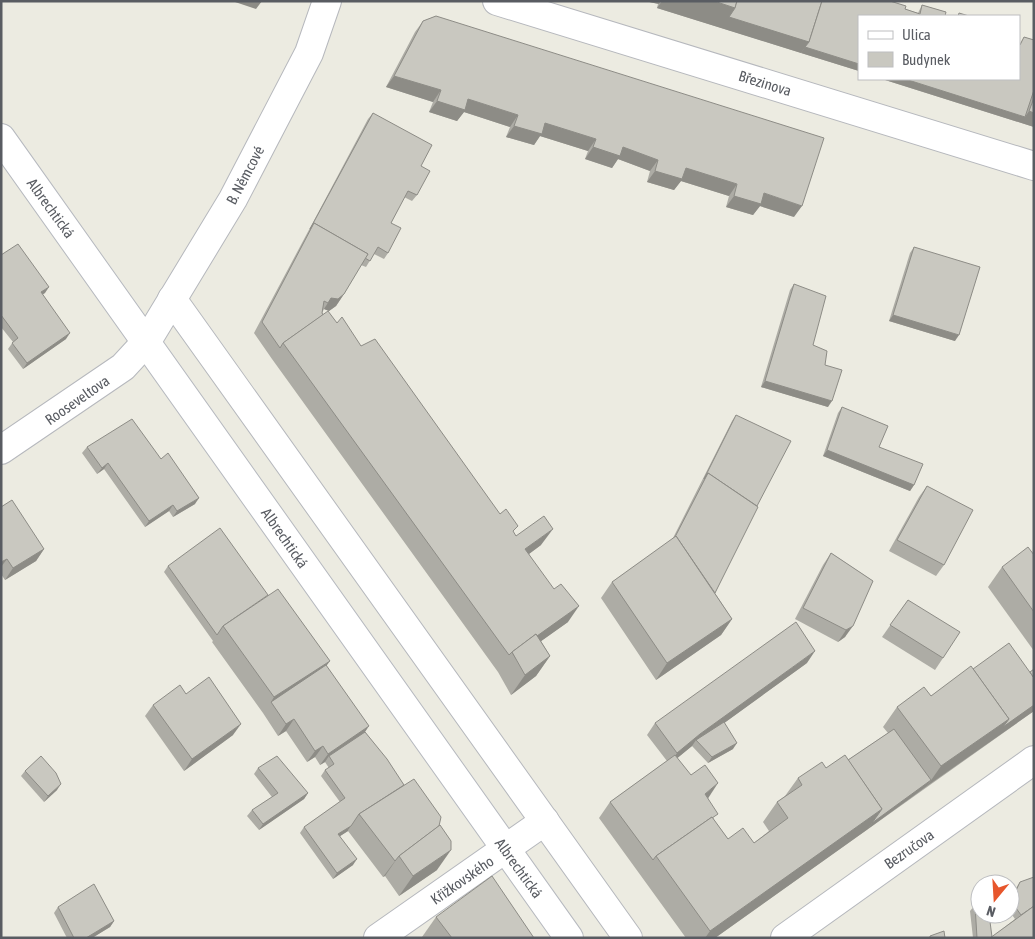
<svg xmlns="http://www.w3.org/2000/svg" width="1035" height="939" viewBox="0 0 1035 939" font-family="'Asap Condensed',sans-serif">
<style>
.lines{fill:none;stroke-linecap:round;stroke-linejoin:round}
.street-casing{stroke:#b6b8bd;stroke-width:30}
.secondary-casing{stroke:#b6b9bf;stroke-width:30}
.street{stroke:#fff;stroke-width:28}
.secondary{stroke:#fff;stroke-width:28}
.wall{fill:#adaca5}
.shaded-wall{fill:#8d8c86}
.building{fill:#c9c8c0;stroke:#8d8c86}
.labels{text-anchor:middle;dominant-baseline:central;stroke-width:4;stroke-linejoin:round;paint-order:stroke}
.street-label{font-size:15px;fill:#595c62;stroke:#fff}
</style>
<rect width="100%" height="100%" fill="#ecebe1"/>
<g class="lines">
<!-- street casing -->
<g class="street-casing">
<g id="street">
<path d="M497 1 1034 166"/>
<path d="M172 299 628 938"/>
<path d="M1 450 123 367 147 341 233 199 309 53 327 1"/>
<path d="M378 938 545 821"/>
<path d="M785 938 1034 760"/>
</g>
</g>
<!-- secondary casing -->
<g class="secondary-casing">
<path id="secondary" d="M1 138 569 938"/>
</g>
<!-- street -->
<use href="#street" class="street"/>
<!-- secondary -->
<use href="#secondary" class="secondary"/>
</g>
<!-- wall -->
<g class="wall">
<path d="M645 1H890L905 9 918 13 922 5 946 12 859 16V71L657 8 658 4Z"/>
<path d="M436 16 794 217 760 206 753 215 726 207 729 196 681 181 674 190 647 182 650 171 618 159 612 168 585 159 588 151 540 136 534 145 506 137 510 127 464 112 457 121 429 112 433 102 386 87 415 32 423 21Z"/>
<path d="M1024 37 1034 40V127L882 79H1019V45Z"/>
<path d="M373 113 421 166 417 195 412 201 404 197 391 223 388 253 384 259 374 254 366 267 361 265 344 294 336 306 329 311 324 309 322 313 337 323 361 346 516 536 541 545 529 554 568 622 541 641 550 656 536 676 511 695 498 672 272 359 254 333 368 119Z"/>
<path d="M914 247 955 341 889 321 910 253Z"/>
<path d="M1 255 45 293 42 294 66 339 23 369 8 349 13 342 1 327Z"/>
<path d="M794 284 813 345 825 365 828 407 761 387 790 290Z"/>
<path d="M842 407 914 485 910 491 823 456 838 413Z"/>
<path d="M736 415 757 506 715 593 732 619 721 635 656 680 601 598 612 582 672 540 732 421Z"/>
<path d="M87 447 161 459 195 504 173 517 169 511 145 527 104 469 97 474 82 453Z"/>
<path d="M927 486 944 565 936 576 889 551 919 497Z"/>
<path d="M1 507 44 549 36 561 5 580 1 574Z"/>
<path d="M831 553 873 581 845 637 838 642 795 619 823 565Z"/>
<path d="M1034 555V651L988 587 1002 567Z"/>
<path d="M168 566 326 665 365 732 404 785 439 826 437 870 399 896 385 876 383 877 348 831 340 836 353 865 333 879 300 833 304 827 340 802 321 776 325 770 329 768 325 762 320 765 315 757 307 762 286 731 278 736 263 713 212 642 213 641 164 572Z"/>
<path d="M908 600 943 658 935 670 882 637Z"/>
<path d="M807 663 724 723 733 749 708 763 692 746 677 758 708 798 714 820 728 839 754 843 769 831 763 822 777 802 785 796 798 778 848 760 888 733 883 727 897 707 931 696 973 669 1030 672 1034 669V711L715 938H686L599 818 610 802 667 761 647 735 655 723Z"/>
<path d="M186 694 233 735 184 771 145 716 153 705Z"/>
<path d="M258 768 308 793 304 799 259 830 247 816 252 810 272 797 254 774Z"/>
<path d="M25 771 57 790 44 802 21 776Z"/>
<path d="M1020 882 1034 938H973L970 911 975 905 992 937 1015 919 1010 912V899L1016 888Z"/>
<path d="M58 907 114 921 110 927 92 938H67L54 913Z"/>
<path d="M436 917 534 938H422V937Z"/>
</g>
<!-- shaded-wall -->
<g class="shaded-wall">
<path d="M232 1H262L256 9Z"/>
<path d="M645 1H661L659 4Z"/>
<path d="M662 1H714L735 8 809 42 801 53 657 8Z"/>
<path d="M805 47 859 64V71L801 53Z"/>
<path d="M394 76 441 90 433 102 386 87Z"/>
<path d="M882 79H905L1025 117 1029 111 1034 113V127Z"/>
<path d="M468 99 518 115 510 127 464 112 457 121 429 112 437 101Z"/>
<path d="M545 123 596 139 588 151 540 136 534 145 506 137 514 126Z"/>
<path d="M593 147H623L658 160 650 171 618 159 612 168 585 159Z"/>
<path d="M686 168 737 184 729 196 681 181 674 190 647 182 655 171Z"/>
<path d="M764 193 802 206 794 217 760 206 753 215 726 207 734 196Z"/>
<path d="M49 287 45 293 37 298 41 292Z"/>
<path d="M344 294 336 306 329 311 324 309 331 298Z"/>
<path d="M893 315 959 335 955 341 889 321Z"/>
<path d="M70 333 66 339 23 369 27 363Z"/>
<path d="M765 381 832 401 828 407 761 387Z"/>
<path d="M827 450 914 485 910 491 823 456Z"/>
<path d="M108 463 104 469 97 474 102 468Z"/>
<path d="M199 498 195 504 173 517 177 511Z"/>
<path d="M173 505 169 511 145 527 149 521Z"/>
<path d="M553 529 541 545 514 565 525 549Z"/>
<path d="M44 549 36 561 5 580 13 568Z"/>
<path d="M7 559 1 567V562Z"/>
<path d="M579 606 568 622 516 659 512 653Z"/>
<path d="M732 619 721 635 656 680 667 663Z"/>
<path d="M853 626 845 637 838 642 846 630Z"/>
<path d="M815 651 807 663 698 742 696 740 692 746 669 765 677 753 700 734Z"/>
<path d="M550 656 536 676 511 695 525 675Z"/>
<path d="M330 661 318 677 271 702 274 697Z"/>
<path d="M1034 705V711L927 786 941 766 1009 719Z"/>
<path d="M294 719 286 731 278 736 286 724Z"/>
<path d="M241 724 233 735 184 771 192 759Z"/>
<path d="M369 726 361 738 329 756 325 762 320 765 328 754Z"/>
<path d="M737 743 733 749 708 763 712 757Z"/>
<path d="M323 746 315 757 307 762 315 751Z"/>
<path d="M931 780 927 786 868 829 872 823Z"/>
<path d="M718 783 707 800 705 794Z"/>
<path d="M61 784 57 790 44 802 48 796Z"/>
<path d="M308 793 304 799 259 830 263 824Z"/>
<path d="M882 809 868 829 715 938H705L710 931Z"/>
<path d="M351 826 348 830V831L334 840 338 834Z"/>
<path d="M451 850 437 870 399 896 413 876Z"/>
<path d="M357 859 353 865 333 879 337 873Z"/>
<path d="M396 860 385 876 383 877 395 861Z"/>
<path d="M114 921 110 927 92 938H86Z"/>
</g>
<!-- building -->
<g class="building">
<path d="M714 1H737L735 8Z"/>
<path d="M737 1H822L809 42 729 17 735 8Z"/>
<path d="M822 1H890L906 6 905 9 920 14 922 5 946 12 945 16H859V64L805 47 809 42Z"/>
<path d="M959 13 969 16H958Z"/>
<path d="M436 16 824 138 802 206 764 193 761 204 734 196 737 184 686 168 682 179 655 171 658 160 623 147 620 156 593 147 596 139 545 123 542 134 514 126 518 115 468 99 465 110 437 101 441 90 394 76 423 21Z"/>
<path d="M1024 37 1034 40V90L1025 117 905 79H1019V45H1020Z"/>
<path d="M1034 98V113L1029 111Z"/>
<path d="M373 113 432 145 421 166 430 171 417 195 408 191 391 223 401 228 388 253 378 247 370 261 365 258 368 254 314 223 310 229Z"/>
<path d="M314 223 368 254 344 294 338 299 331 298 328 303 324 301 322 313 323 315 283 343 280 348 262 322Z"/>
<path d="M18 244 49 287 41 292 70 333 27 363 12 343 18 338 1 315V255Z"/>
<path d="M914 247 980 267 959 335 893 315Z"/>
<path d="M794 284 826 296 813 345 827 351 825 365 842 370 832 401 765 381Z"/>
<path d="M328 311 337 323 342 317 361 346 375 339 500 514 506 509 518 526 513 531 516 536 544 516 553 529 525 549 554 589 561 584 579 606 537 636 536 634 512 652 509 655 283 343Z"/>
<path d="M842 407 888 426 879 447 923 464 914 485 827 450Z"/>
<path d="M736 415 791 441 757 506 708 473 704 479Z"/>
<path d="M132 419 161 459 168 453 199 498 177 511 173 505 149 521 108 463 102 468 87 447Z"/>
<path d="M708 473 758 507 715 593 676 536 675 537Z"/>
<path d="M927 486 973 510 944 565 897 540Z"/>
<path d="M12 500 44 549 13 568 7 559 1 562V507Z"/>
<path d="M220 528 268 595 223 626 217 635 168 566Z"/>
<path d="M676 536 732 619 667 663 612 582Z"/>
<path d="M1028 547 1034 555V612L1002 567Z"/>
<path d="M831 553 873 581 853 626 846 630 803 608Z"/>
<path d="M278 589 330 661 274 697 223 626Z"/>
<path d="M908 600 960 632 943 658 890 625Z"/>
<path d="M796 622 815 651 700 734 677 753 655 723Z"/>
<path d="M536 634 550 656 525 675 512 652Z"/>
<path d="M1009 643 1034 678V705L1003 727 1009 719 973 669Z"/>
<path d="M326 665 369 726 328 754 323 746 315 751 294 719 286 724 271 702Z"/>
<path d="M971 666 1009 719 941 766 897 707 924 687 931 696Z"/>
<path d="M1034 669V678L1030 672Z"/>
<path d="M209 677 241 724 192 759 153 705 180 685 186 694Z"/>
<path d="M724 722 737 743 712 757 696 740Z"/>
<path d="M894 729 931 780 872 823 882 809 848 760Z"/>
<path d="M365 732 387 759 404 785 359 814 351 826 338 834 357 859 337 873 304 827 345 798 325 770 334 764 329 756Z"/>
<path d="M675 755 691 775 705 765 718 783 705 794 718 814 712 818V817L656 856 653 860 610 802Z"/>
<path d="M845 755 882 809 710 931 656 856 712 817 728 839 743 828 754 843 788 818 777 802 802 785 798 778 822 762 826 768Z"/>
<path d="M41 756 56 773 61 784 48 796 25 771Z"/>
<path d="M277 756 308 793 263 824 252 810 278 793 258 768Z"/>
<path d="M414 779 441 817 439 826 399 856 395 861 359 814Z"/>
<path d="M440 825 451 841V850L413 876 399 856Z"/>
<path d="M492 876 534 938H452L436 917Z"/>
<path d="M1034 877V906L1021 915 1011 901 1020 882Z"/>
<path d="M94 884 114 921 86 938H74L58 907Z"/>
<path d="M980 903V914H989L992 937 990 938H977L975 905Z"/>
<path d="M1034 906V938H990Z"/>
<path d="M944 931 945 938H930V936Z"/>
</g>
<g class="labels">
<!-- street labels -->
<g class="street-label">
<text transform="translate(765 83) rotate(17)">Březinova</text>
<text transform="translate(245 175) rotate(-62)">B. Němcové</text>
<text transform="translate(51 208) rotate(54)">Albrechtická</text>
<text transform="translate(77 400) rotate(-35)">Rooseveltova</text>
<text transform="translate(285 538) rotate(55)">Albrechtická</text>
<text transform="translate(909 849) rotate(-35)">Bezručova</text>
<text transform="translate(519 868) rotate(54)">Albrechtická</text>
<text transform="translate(462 880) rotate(-35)">Křižkovského</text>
</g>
</g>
<!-- border -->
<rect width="1035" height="939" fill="none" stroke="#595c62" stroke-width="5"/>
<!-- legend -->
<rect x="858" y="15" width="162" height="65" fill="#ffffff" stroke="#bdbec0"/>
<rect x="868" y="31" width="25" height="8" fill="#ffffff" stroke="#bdbec0"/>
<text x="902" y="40" font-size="15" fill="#595c62">Ulica</text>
<rect x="868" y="52" width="25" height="15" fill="#c9c8c0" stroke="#bdbec0"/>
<text x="902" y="65" font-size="15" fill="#595c62">Budynek</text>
<!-- north arrow -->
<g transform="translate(995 899) rotate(198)"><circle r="24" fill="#ffffff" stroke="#bdbec0"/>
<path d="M0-4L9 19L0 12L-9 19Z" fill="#e7562c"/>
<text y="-8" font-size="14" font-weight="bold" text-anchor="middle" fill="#595c62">N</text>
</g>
</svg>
